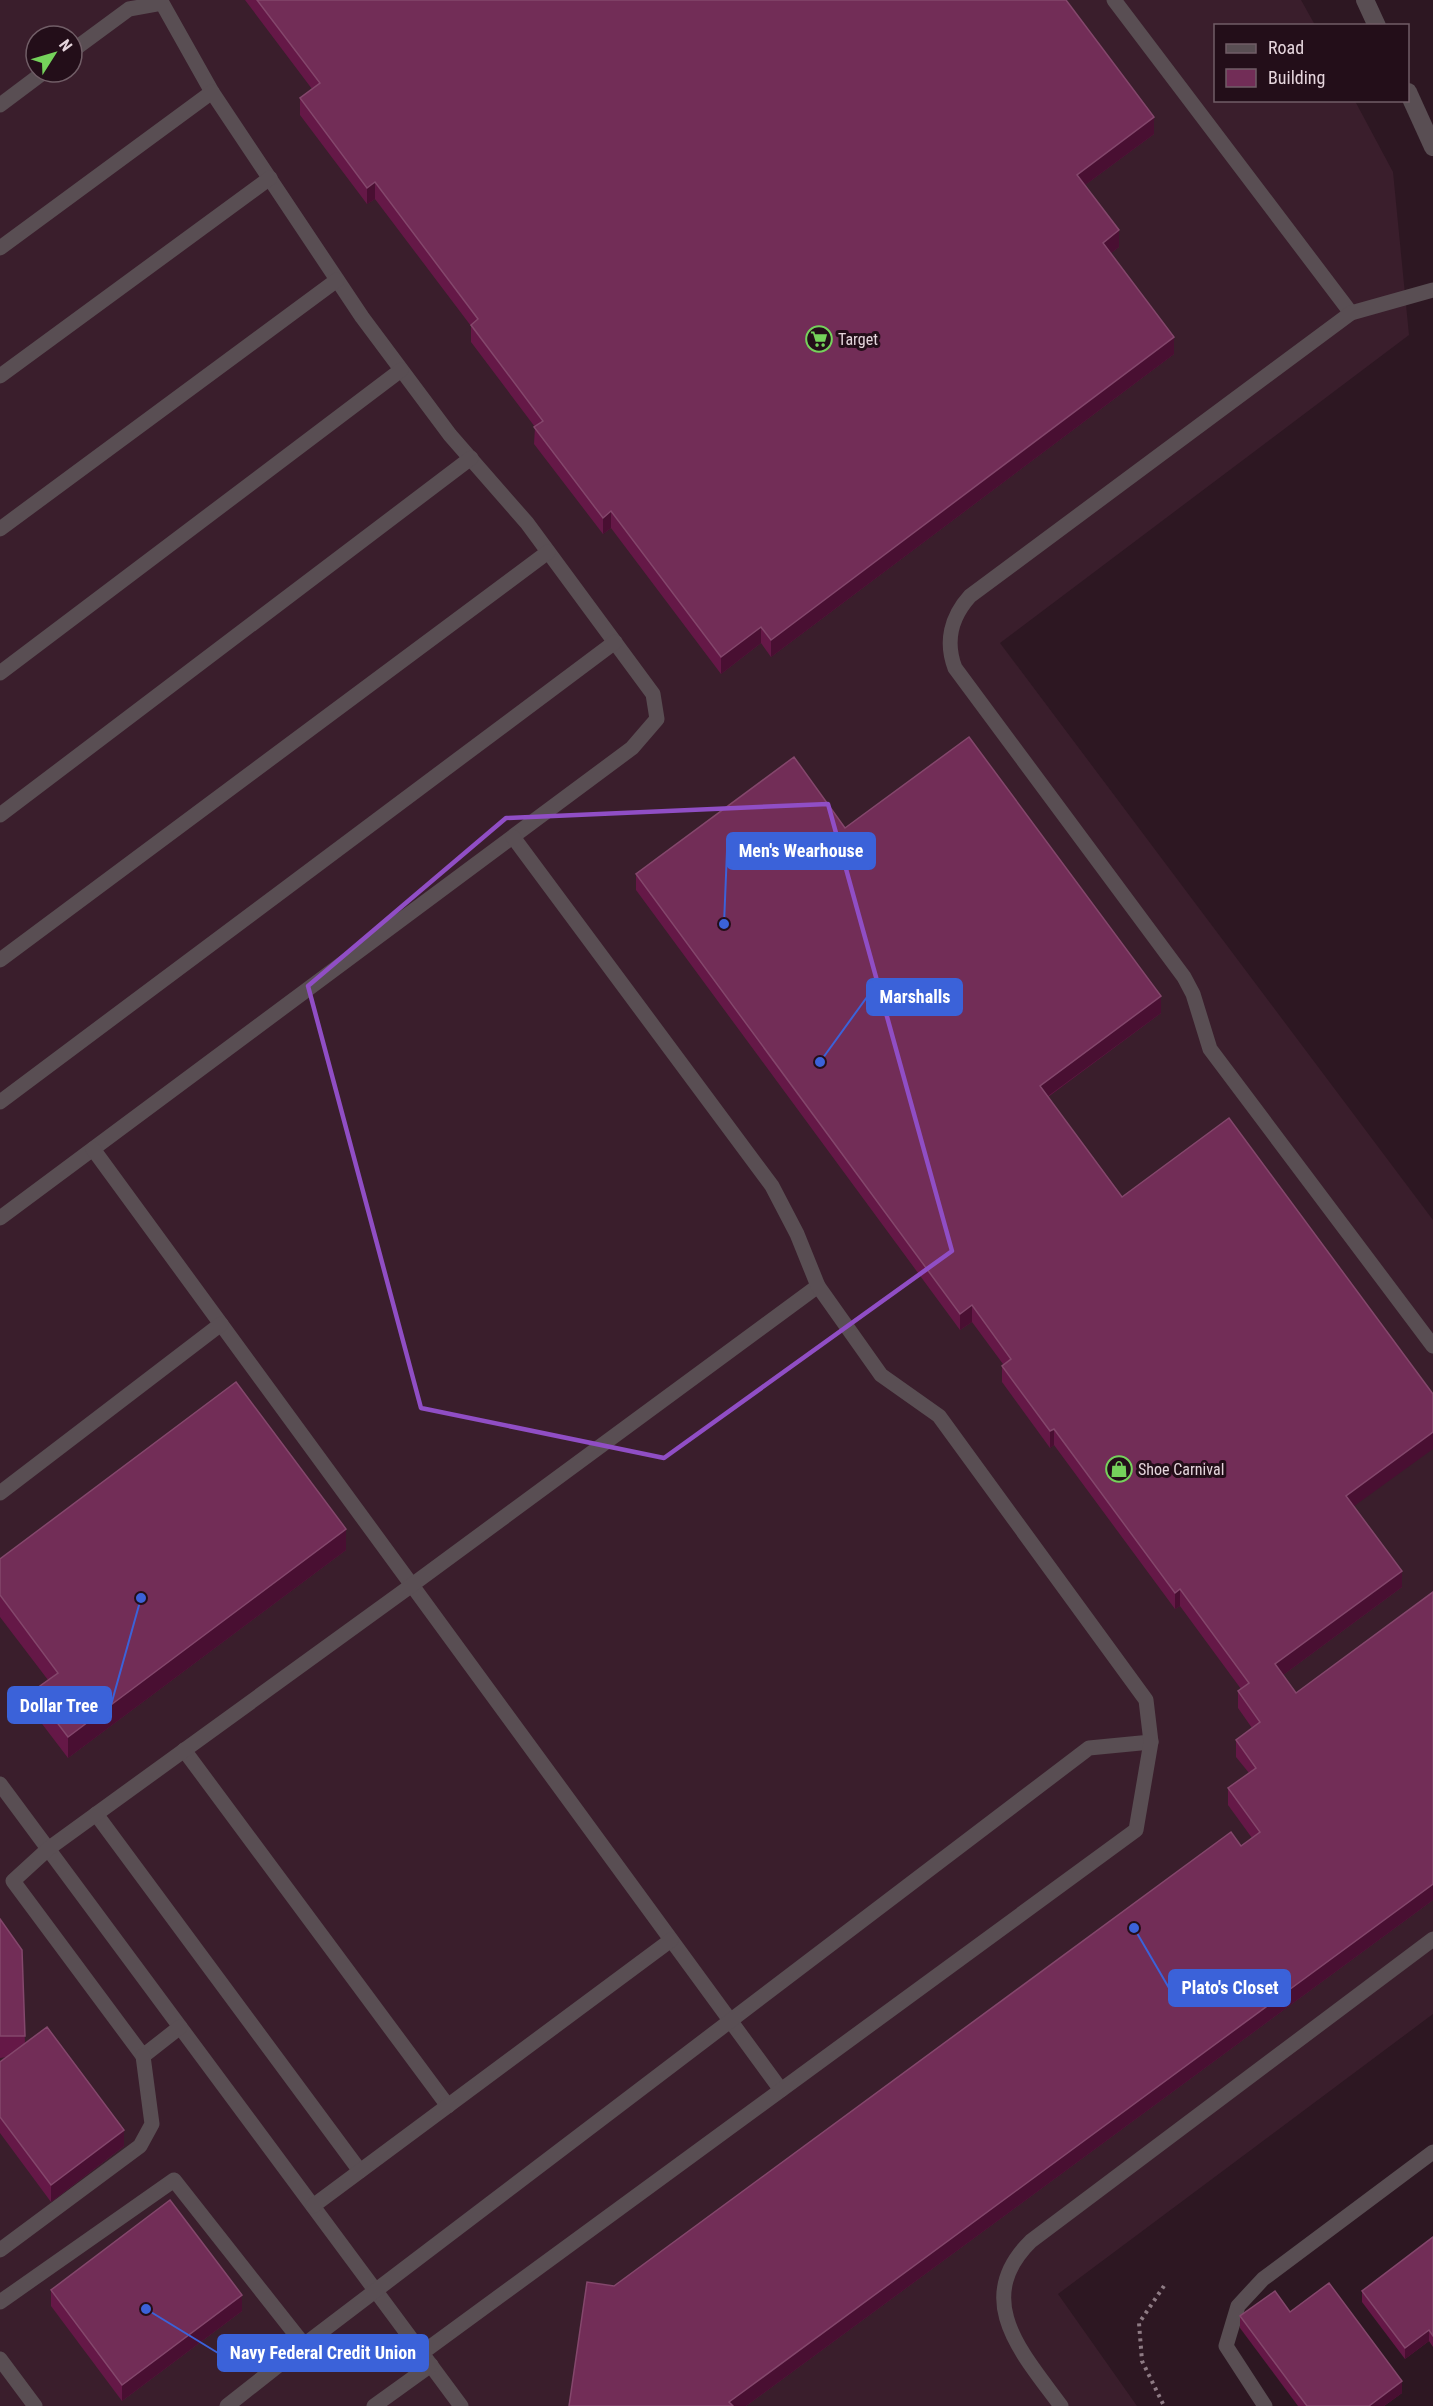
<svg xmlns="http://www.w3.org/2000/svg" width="1433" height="2406" viewBox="0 0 1433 2406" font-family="'Roboto Condensed',sans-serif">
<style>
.built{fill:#3a1e2c;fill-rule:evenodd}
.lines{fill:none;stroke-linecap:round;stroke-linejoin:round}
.path{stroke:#8e7b84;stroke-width:4;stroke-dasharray:3 4.5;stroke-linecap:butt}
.lane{stroke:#594e53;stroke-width:15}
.street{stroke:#594e53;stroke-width:18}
.wall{fill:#651847}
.shaded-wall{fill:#490f32}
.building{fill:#722d57;stroke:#84476c;stroke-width:1.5}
.marked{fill:none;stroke:#904ec5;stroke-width:4.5;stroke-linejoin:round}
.labels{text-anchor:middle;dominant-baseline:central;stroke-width:6;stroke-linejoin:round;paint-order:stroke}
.poi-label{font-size:16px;fill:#e5d5dc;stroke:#230e19;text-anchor:start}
.leader{fill:none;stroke:#3b62d9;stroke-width:2}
.callout-dot{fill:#3b62d9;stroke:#230e19;stroke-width:2}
.callout{fill:#3b62d9;stroke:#3b62d9;stroke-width:2}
.callout-label{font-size:18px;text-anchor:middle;font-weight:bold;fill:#fff}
</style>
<rect width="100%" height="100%" fill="#2d1722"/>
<!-- built -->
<path class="built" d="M0 0H1301L1315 25 1216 26V100L1355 101 1393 172 1409 335 1000 643 1433 1220V2014L1058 2294 1137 2406H0ZM36 36H72V72H36Z"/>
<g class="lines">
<!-- path -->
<path class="path" d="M1164 2286 1139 2323 1142 2361 1164 2406"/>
<!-- lane -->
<g class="lane">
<path d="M1114 0 1351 313"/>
<path d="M72 51 129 9 162 3 212 92"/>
<path d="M0 105 44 72"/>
<path d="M0 248 212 92 362 317 450 435 527 523 653 694 657 719 632 748 0 1218"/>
<path d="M1433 290 1351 313 970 596C951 617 945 642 955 668L1184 977 1193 994 1210 1049 1433 1346"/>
<path d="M0 376 270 178"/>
<path d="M0 529 337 280"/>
<path d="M0 673 401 370"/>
<path d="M0 815 471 458"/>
<path d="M0 960 548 552"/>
<path d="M0 1102 615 642"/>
<path d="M93 1149 781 2090"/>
<path d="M0 1493 221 1324"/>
<path d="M184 1750 448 2106"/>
<path d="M0 1784 461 2406"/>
<path d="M96 1814 360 2171"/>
<path d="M180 2027 143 2056 13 1881 48 1849 412 1585 818 1286"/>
<path d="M313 2206 671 1940"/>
<path d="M0 2250 140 2146 152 2124 143 2056"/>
<path d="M0 2302 174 2180 304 2345 227 2406"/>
<path d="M304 2345 1089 1748 1151 1742"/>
<path d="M422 2353 1136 1830 1151 1742 1146 1700 939 1416 881 1375 818 1286 797 1234 772 1186 513 837"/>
<path d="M0 2359 35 2406"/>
<path d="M374 2406 431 2365"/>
<path d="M1061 2406C1023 2354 971 2300 1031 2241L1433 1939"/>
<path d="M1265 2406 1226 2346 1238 2306 1263 2279 1433 2152"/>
</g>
<!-- street -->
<g class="street">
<path d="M1365 0 1377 26"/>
<path d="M1408 92 1433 147"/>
</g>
</g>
<!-- wall -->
<g class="wall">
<path d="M245 0H1066L1154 134 1085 185 1119 247 1111 253 1174 354 771 657 761 643 721 674 611 528 603 534 534 444 535 427 471 342V326L375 199 367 204 300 115V98L312 89Z"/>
<path d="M845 828 1161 1013 1048 1097 1354 1507 1402 1587 1283 1675 1433 1900 746 2406H569L614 2286 1252 1838 1228 1805V1788L1249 1773 1236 1757V1740L1252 1728 1238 1708V1691L1241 1689 1180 1606 1175 1609 1054 1445 1050 1448 1002 1382V1366L1003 1364 972 1322 960 1330 636 890V874Z"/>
<path d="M346 1550 68 1758 33 1712V1691L48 1680 0 1617V1559Z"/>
<path d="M0 1919 22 1950 25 2044 124 2146 51 2202 0 2133V2062L7 2057 0 2058Z"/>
<path d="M1433 2237V2347L1429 2341 1405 2359 1362 2302V2291Z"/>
<path d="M51 2290 242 2311 122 2401 51 2306Z"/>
<path d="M1290 2312 1402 2393 1384 2406H1298L1240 2328V2316Z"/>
</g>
<!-- shaded-wall -->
<g class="shaded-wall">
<path d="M1154 117V134L1077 191V175Z"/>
<path d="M375 182V199L367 204V188Z"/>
<path d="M1119 230V247L1103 259V243Z"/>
<path d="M1174 337V354L771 657V640Z"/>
<path d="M611 511V528L603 534V518Z"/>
<path d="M761 627V643L721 674V657Z"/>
<path d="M1161 996V1013L1040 1102V1086Z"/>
<path d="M972 1305V1322L960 1330V1314Z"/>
<path d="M1054 1429V1445L1050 1448V1431Z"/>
<path d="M1433 1432V1449L1346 1512V1496Z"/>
<path d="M346 1529V1550L68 1758V1737Z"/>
<path d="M1402 1571V1587L1275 1681V1664Z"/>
<path d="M1180 1589V1606L1175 1609V1593Z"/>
<path d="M1433 1884V1900L746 2406H729V2402Z"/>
<path d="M124 2130V2146L51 2202V2185Z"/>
<path d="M242 2295V2311L122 2401V2385Z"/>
<path d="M1429 2330V2341L1405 2359V2348Z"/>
<path d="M1402 2381V2393L1384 2406H1369Z"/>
</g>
<!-- building -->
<g class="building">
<path d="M257 0H1066L1154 117 1077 175 1119 230 1103 243 1174 337 771 640 761 627 721 657 611 511 603 518 534 427 543 421 471 325 478 319 375 182 367 188 300 98 320 83Z"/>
<path d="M969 737 1161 996 1040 1086 1122 1197 1229 1118 1433 1394V1432L1346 1496 1402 1571 1275 1664 1296 1693 1433 1592V1884L729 2402 733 2406H569L587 2282 614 2286 1231 1832 1241 1846 1260 1832 1228 1788 1256 1768 1236 1740 1260 1722 1238 1691 1249 1683 1180 1589 1175 1593 1054 1429 1050 1431 1002 1366 1011 1359 972 1305 960 1314 636 874 794 757 845 828Z"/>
<path d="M236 1382 346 1529 68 1737 33 1691 58 1673 0 1595V1559Z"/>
<path d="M0 1919 22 1950 25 2036H0Z"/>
<path d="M47 2027 124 2130 51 2185 0 2117V2062Z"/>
<path d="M170 2200 242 2295 122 2385 51 2290Z"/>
<path d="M1433 2237V2336L1429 2330 1405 2348 1362 2291Z"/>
<path d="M1329 2283 1402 2381 1369 2406H1307L1240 2316 1275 2291 1290 2312Z"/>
</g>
<!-- marked area -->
<path class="marked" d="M828 804 952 1251 664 1458 421 1408 308 986 506 818Z"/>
<!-- icons -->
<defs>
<g id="supermarket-ring" transform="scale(1.35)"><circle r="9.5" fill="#230e19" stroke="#75d25b" stroke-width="1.5"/><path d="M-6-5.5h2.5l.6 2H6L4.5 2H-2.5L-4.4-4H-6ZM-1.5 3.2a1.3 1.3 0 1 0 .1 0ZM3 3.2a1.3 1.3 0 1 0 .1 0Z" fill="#75d25b"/></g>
<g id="shop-ring" transform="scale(1.35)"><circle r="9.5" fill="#230e19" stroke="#75d25b" stroke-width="1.5"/><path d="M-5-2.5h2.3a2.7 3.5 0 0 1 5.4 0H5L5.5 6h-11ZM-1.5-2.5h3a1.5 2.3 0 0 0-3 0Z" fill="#75d25b"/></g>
</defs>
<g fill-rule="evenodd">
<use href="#supermarket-ring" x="819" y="339"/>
<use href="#shop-ring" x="1119" y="1469"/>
</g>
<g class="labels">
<!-- poi labels -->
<g class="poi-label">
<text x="838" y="339">Target</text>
<text x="1138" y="1469">Shoe Carnival</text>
</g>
</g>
<!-- callouts -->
<path class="leader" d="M724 924L727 851M820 1062L867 997M141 1598L111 1705M1134 1928L1169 1988M146 2309L218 2353"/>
<g class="callout-dot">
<circle cx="724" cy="924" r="6"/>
<circle cx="820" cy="1062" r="6"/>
<circle cx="141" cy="1598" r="6"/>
<circle cx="1134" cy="1928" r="6"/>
<circle cx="146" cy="2309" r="6"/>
</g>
<g class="callout">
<rect x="727" y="833" width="148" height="36" rx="6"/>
<rect x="867" y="979" width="95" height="36" rx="6"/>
<rect x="8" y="1687" width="103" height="36" rx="6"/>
<rect x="1169" y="1970" width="121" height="36" rx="6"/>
<rect x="218" y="2335" width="210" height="36" rx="6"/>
</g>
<g class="callout-label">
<text x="801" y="857">Men's Wearhouse</text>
<text x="915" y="1003">Marshalls</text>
<text x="59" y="1712">Dollar Tree</text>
<text x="1230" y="1994">Plato's Closet</text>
<text x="323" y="2359">Navy Federal Credit Union</text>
</g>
<!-- legend -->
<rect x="1214" y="24" width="195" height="78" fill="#230e19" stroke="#715e67" stroke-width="1.5"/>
<rect x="1226" y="44" width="30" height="9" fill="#594e53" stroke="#715e67" stroke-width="1.5"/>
<text x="1268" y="54" font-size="18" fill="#e5d5dc">Road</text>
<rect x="1226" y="69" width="30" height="18" fill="#722d57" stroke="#715e67" stroke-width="1.5"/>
<text x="1268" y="84" font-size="18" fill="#e5d5dc">Building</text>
<!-- north arrow -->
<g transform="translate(54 54) rotate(53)"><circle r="28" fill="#230e19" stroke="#715e67" stroke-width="1.5"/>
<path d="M0-4.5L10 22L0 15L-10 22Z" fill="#75d25b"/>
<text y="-9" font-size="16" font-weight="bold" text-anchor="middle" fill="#e5d5dc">N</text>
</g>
</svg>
